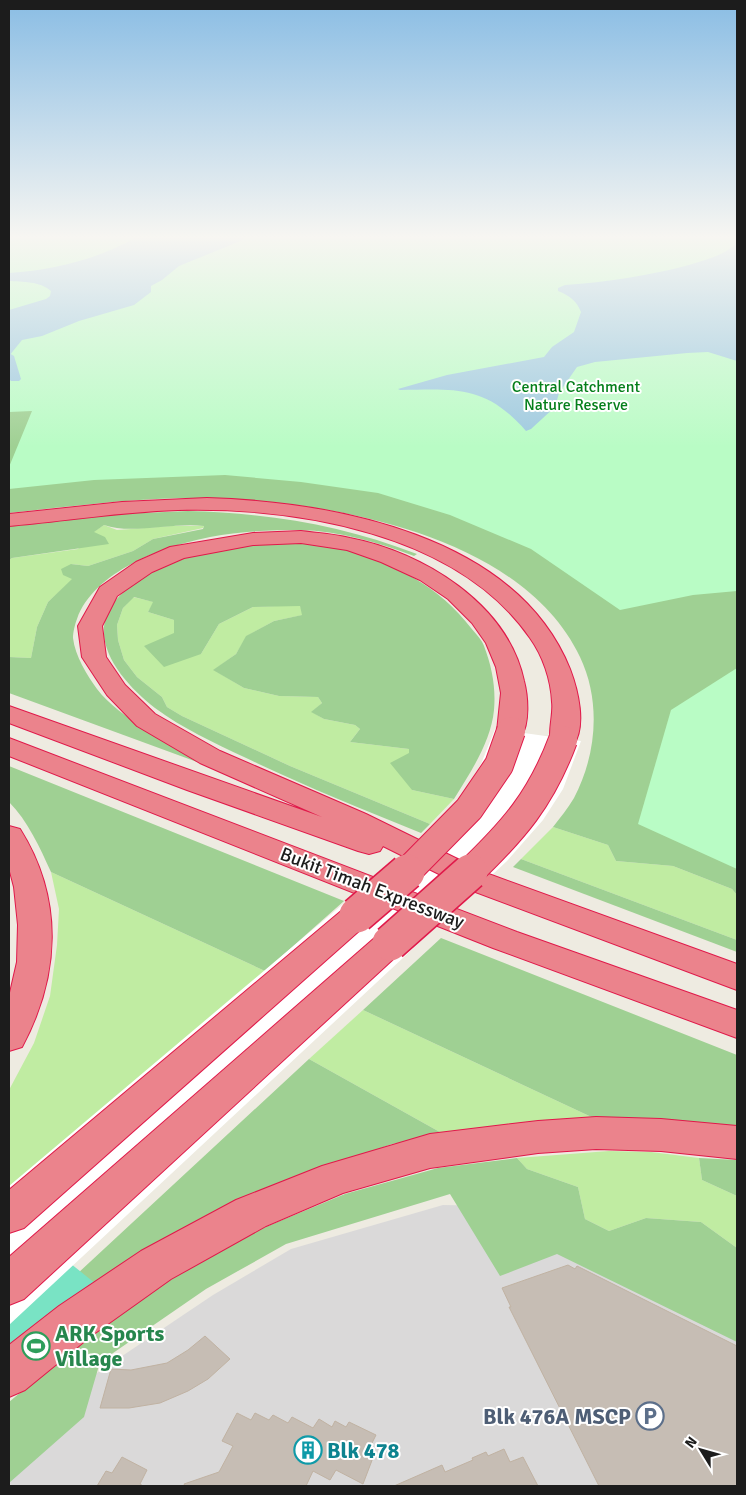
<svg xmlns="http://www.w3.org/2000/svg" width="746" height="1495" viewBox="0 0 746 1495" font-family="Signika,sans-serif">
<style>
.residential{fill:#dad9d9}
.grass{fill:#c0eca2}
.forest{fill:#9fd093}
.park{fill:#b9fcc5}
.pitch{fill:#79e3c4}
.water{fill:#9ecadf}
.pier{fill:#fff}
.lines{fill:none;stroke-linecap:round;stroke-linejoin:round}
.canal{fill:#9ecadf;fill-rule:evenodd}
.building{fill:#c6bdb4;stroke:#c0b2a2}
.highway-casing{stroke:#e0194a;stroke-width:2}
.highway{fill:#eb838c;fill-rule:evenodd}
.highway-bridge-far1-casing{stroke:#e0194a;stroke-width:30;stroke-linecap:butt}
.highway-bridge-casing{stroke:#e0194a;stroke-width:38;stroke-linecap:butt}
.highway-bridge-far1{stroke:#eb838c;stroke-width:28}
.highway-bridge{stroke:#eb838c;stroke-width:35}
.labels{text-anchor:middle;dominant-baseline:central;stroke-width:4;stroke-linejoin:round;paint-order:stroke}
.far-park-label{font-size:16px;fill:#057f1b;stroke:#fff}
.street-label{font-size:19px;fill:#1c1c1c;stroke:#fff}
.near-leisure-label{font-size:22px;font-weight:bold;fill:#27864d;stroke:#fff;text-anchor:start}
.near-service-label{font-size:22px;font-weight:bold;fill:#4e5e75;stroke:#fff;text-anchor:end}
.near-culture-label{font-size:22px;font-weight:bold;fill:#0d838f;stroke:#fff;text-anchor:start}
</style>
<rect width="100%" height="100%" fill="#eeebe1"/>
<!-- residential -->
<path class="residential" d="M443 1205 554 1207 737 1293V1486H9V1443L73 1389 213 1295 291 1249Z"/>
<!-- grass -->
<g class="grass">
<path d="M104 525 117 530 172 526H204L203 528 153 539 133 551 88 566 71 564 73 579 48 602 37 627 31 658 9 657V560L12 558 78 549 93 532Z"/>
<path d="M133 597 154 602 148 612 174 620V633L201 654 219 624 253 607 300 605 303 615 274 621 247 636 236 654 214 670 244 688 279 696 318 697 322 703 312 712 324 719 355 725 360 729 350 742 409 749 412 790 454 799 430 824 290 766 182 716 167 707 162 697 137 677 124 660 118 640 117 625 123 608Z"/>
<path d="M553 827 608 845 616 861 673 866 732 889 737 895V940L521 859Z"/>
<path d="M51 872 265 971 9 1187V1090L34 1043 50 996 57 945 59 909Z"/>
<path d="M363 1010 600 1121 447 1136 309 1059Z"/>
<path d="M609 1151 651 1152 699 1158 702 1180 737 1196V1248L701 1222 646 1218 609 1231 585 1219 578 1187 527 1169 517 1158Z"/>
</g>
<!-- forest -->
<g class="forest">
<path d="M9 356 737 361V895L732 889 673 866 616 861 608 845 553 827C560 818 568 808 574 798 597 754 601 701 580 657 522 534 328 501 206 498 140 497 74 506 9 513Z"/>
<path d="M188 511C268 513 343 525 417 554L414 556C378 542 339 531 300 530 270 530 240 531 210 537 164 546 94 571 77 619 75 624 73 632 73 638 75 656 87 675 97 689 120 719 175 746 208 766L9 693V657L31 658 37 627 48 602 72 579 63 575 61 569 71 564 88 566 133 551 153 539 203 529 204 526C173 522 132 535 104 525L94 532 105 537 109 544 12 558 9 560V526L118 514Z"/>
<path d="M289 543C307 543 327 544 345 549 393 562 441 588 471 628 476 634 482 640 484 646 492 667 496 688 494 710 491 742 470 773 454 799L412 790 390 763 409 753V749L350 742 360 729 355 725 324 719 311 712 322 703 318 697 279 696 244 688 213 670 236 654 246 636 274 621 302 615 300 606 253 607 219 624 201 654 164 667 144 646 174 633V620L148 612 153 602 134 597 123 608 117 625 118 640 124 660 137 677 162 697 167 707 182 716 290 766 430 824 421 833C362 809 302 785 244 757 214 743 182 728 155 708 124 684 84 639 115 601 142 569 187 552 228 546 248 543 269 544 289 543Z"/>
<path d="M9 766 344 901 265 971 51 872C40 848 28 821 9 802Z"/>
<path d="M521 859 737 940V952L513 867Z"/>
<path d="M441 938 737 1055V1135L677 1126 600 1121 363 1010Z"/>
<path d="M309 1059 447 1136 392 1144 250 1196 9 1337Z"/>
<path d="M517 1158 527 1169 578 1187 585 1219 609 1231 646 1218 701 1222 737 1248V1342L557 1254 500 1276 450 1194 286 1244 206 1289 100 1362 84 1417 9 1483V1402L84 1340 171 1279 263 1228 345 1194 438 1168Z"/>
<path d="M699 1158 737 1160V1196L702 1180Z"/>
</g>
<!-- park -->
<g class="park">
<path d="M9 238H737V591L693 595 620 610 531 549 450 515 378 493 301 482 225 475 94 480 9 489V467L32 411 9 412Z"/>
<path d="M737 668V869L638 824 671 710Z"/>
</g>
<!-- pitch -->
<path class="pitch" d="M35 1235 116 1300 9 1392V1257Z"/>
<!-- water -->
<g class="water">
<path d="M135 238H244L243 240 179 266 162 280 151 286V292L134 305 79 321 42 336 22 340 9 356V310L46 299 50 296 51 291C40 281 22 282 9 281V273C54 270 95 260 135 238Z"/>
<path d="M735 238H737V361L708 352 687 353 595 362 577 367 559 393 555 407 531 429 526 431C486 385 456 389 400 390L398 389 447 375 544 357 552 347 574 332 581 312C576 300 570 296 558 291V288L565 285C607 282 648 276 689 265 705 260 722 256 735 245Z"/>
</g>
<!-- pier -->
<path class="pier" d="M495 729 581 741 563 789 543 820 507 861 9 1325V1186L426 834 460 798 481 764Z"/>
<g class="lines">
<!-- canal -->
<path class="canal" d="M9 353 14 356 21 379 19 381H11L9 379Z"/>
</g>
<!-- building -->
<g class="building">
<path d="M568 1265 575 1269 577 1266 737 1346V1486H599L509 1307H511L502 1288Z"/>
<path d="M205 1336 230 1359 208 1379 188 1391 160 1403 129 1408H100L111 1369 131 1370 167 1363 188 1350Z"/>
<path d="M237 1413 251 1420 255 1413 269 1420 273 1415 288 1423 292 1417 313 1428 319 1419 332 1427 335 1421 346 1427 349 1422 376 1435 368 1451 374 1455 363 1484 336 1470 330 1480 313 1471 306 1486H185L184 1484 219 1472 233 1446 222 1441Z"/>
<path d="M504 1449 510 1462 523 1457 538 1486H394L442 1465 445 1472 473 1460 472 1458 486 1452 488 1456Z"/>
<path d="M122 1457 147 1470 140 1484 143 1486H97L106 1471 112 1473Z"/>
</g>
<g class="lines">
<!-- highway casing -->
<g class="highway-casing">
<g id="highway">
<path d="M207 498C334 502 516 535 570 669 578 690 587 726 573 746L563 748 553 746C546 735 554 715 552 702 551 680 543 656 530 638 458 533 297 507 178 510 121 512 65 521 9 526V514L122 502Z"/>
<path d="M301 531C317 533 334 534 350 538 423 552 508 604 524 681 528 696 530 723 521 737L511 739 501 737 497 731 501 693 496 667 486 643 472 623 448 599 420 580 381 562 347 550 301 543 253 545 184 558 152 572 117 596 102 626 106 657 125 685 155 714 220 751 366 814 486 873 737 964V990L446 881 443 876 383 846 380 851 369 854 358 851 187 790 9 723V706L322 817 200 763 137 726 107 695 82 657 78 626 100 587 136 562 170 547 253 533Z"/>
<path d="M9 738 517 932 737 1010V1038L493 948 9 756Z"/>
<path d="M9 826 20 829C64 899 60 976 22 1047L9 1051V997L17 962 18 925 14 887 9 868Z"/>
<path d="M357 904 368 907 373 915 368 923 24 1228 9 1233V1190L346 907Z"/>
<path d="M390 931 402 935 407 943 402 951 24 1299 9 1305V1257L378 935Z"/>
<path d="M596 1117 661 1119 737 1126V1159L661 1151 596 1149 538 1153 430 1168 343 1193 266 1226 171 1279 91 1336 25 1390 9 1397V1345L59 1306 141 1251 236 1200 322 1166 430 1134 538 1121Z"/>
</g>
</g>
<!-- highway -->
<use href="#highway" class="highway"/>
<!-- highway-bridge-far1 casing -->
<g class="highway-bridge-far1-casing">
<g id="highway-bridge-far1">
<path d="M406 873 469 809 499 765 511 731"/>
<path d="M469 873C514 830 541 799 563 740"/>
</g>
</g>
<!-- highway-bridge casing -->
<g class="highway-bridge-casing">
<g id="highway-bridge">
<path d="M357 915 407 872"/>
<path d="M390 943 470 872"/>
</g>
</g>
<!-- highway-bridge-far1 -->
<use href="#highway-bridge-far1" class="highway-bridge-far1"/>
<!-- highway-bridge -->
<use href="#highway-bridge" class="highway-bridge"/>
</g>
<!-- sky -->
<linearGradient id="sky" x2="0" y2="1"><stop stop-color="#8abde4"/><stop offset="0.53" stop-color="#f7f6f2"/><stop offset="1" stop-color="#f7f6f2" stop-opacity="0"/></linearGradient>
<rect width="746" height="447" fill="url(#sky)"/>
<!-- icons -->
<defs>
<g id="stadium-ring" transform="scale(1.4375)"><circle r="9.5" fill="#fff" stroke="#2e9e5b" stroke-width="1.5"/><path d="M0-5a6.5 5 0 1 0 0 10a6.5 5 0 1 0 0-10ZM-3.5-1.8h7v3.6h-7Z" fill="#2e9e5b"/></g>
<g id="parking-ring" transform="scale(1.4375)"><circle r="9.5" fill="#fff" stroke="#5c6f8a" stroke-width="1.5"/><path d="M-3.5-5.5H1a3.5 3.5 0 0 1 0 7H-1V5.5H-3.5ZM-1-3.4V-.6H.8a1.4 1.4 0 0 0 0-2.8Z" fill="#5c6f8a"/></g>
<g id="building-ring" transform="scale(1.4375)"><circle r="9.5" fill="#fff" stroke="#0f9aa8" stroke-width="1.5"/><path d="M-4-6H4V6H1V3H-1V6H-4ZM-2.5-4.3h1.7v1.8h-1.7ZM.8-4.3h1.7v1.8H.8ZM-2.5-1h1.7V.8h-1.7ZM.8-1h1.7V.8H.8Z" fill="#0f9aa8"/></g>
</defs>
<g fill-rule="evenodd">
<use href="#stadium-ring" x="36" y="1346"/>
<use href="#parking-ring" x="650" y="1416"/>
<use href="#building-ring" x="308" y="1450"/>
</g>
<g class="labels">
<!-- far-park labels -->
<g class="far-park-label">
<text x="576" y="387">Central Catchment<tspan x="576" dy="18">Nature Reserve</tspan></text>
</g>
<!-- street labels -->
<g class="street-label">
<text transform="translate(372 888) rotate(21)">Bukit Timah Expressway</text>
</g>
<!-- near-leisure labels -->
<g class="near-leisure-label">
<text x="55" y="1333">ARK Sports<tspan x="55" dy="25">Village</tspan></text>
</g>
<!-- near-service labels -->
<g class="near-service-label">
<text x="631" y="1416">Blk 476A MSCP</text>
</g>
<!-- near-culture labels -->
<g class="near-culture-label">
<text x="327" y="1450">Blk 478</text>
</g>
</g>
<!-- border -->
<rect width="746" height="1495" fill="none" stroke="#1c1c1c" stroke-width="20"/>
<!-- north arrow -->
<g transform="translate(701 1450) rotate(307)" stroke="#ffffff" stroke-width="4" paint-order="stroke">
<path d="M0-4L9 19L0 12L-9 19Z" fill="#1c1c1c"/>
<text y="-8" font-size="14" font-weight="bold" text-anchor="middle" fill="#1c1c1c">N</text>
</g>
</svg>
